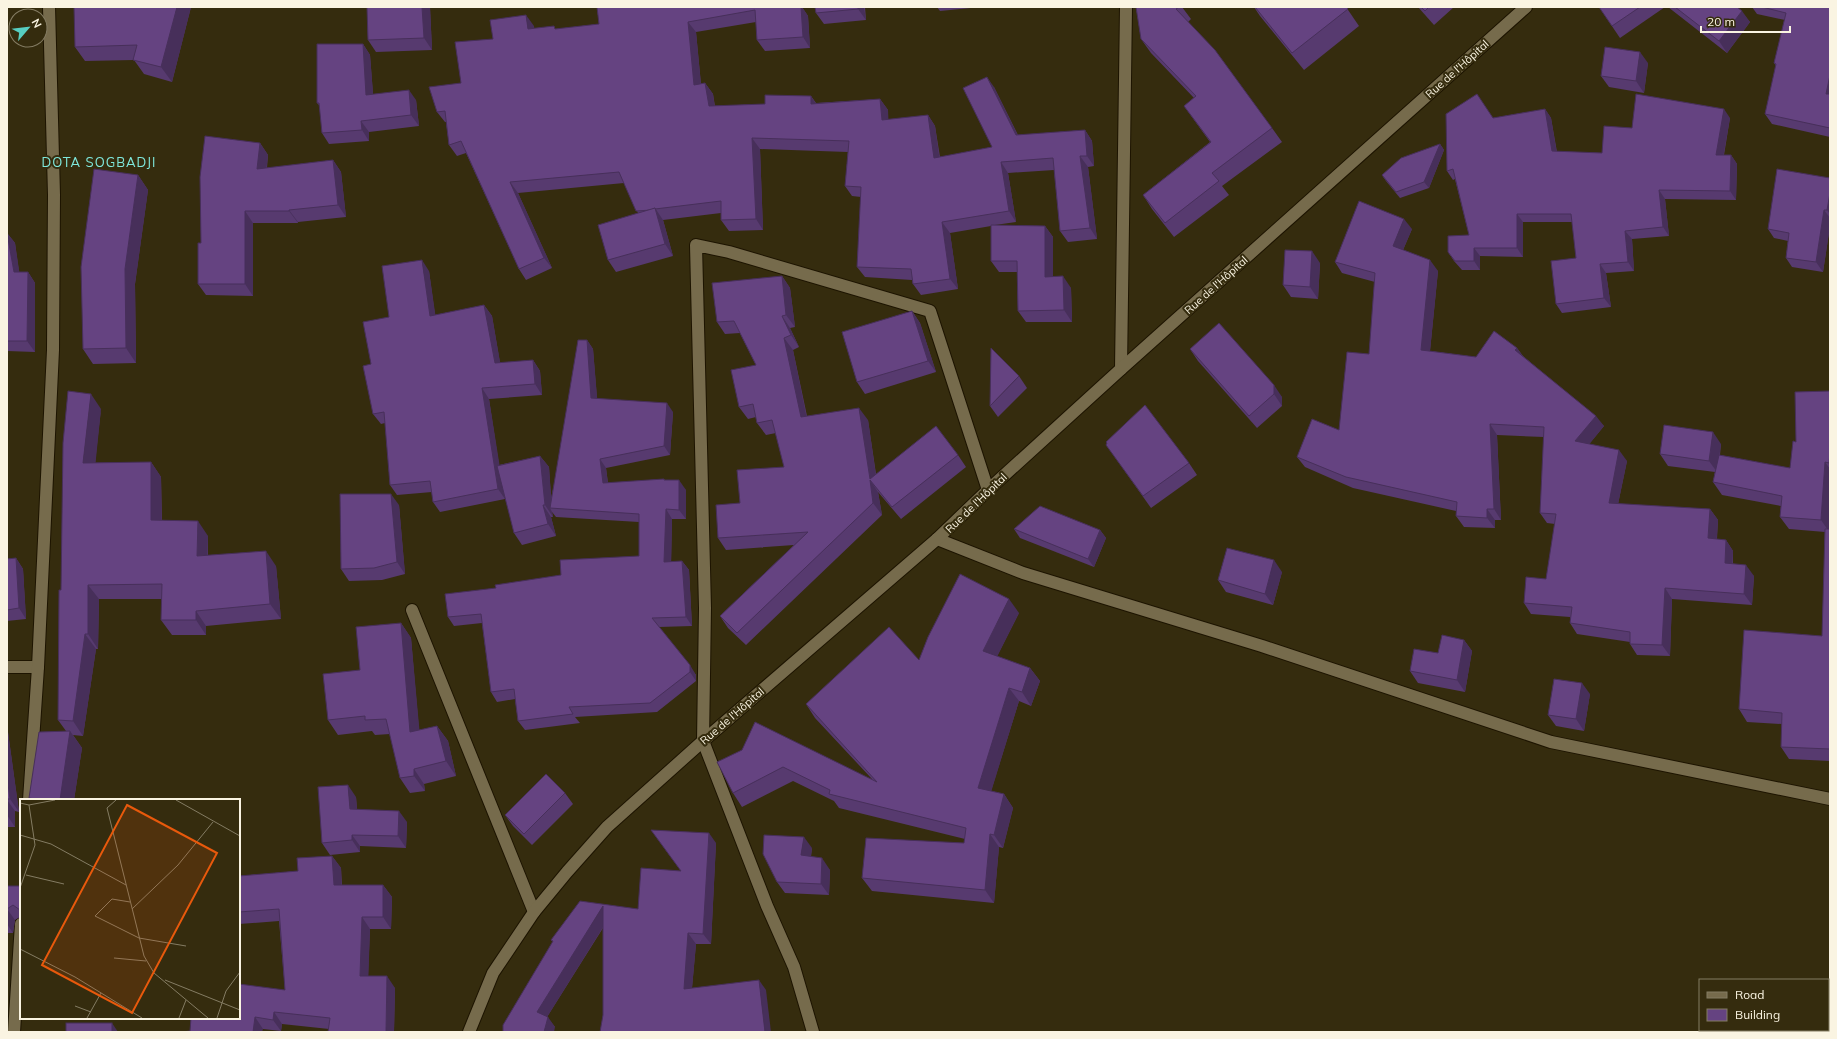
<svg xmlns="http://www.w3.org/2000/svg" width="1837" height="1039" viewBox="0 0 1837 1039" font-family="Mulish,sans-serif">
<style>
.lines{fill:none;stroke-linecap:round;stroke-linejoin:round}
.minor-casing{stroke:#1d1400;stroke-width:14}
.secondary-casing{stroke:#1d1400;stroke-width:14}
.minor{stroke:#766b4c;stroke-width:12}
.secondary{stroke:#766b4c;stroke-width:12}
.wall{fill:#573a6f}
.shaded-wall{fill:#472f5a}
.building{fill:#654381;stroke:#472f5a}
.labels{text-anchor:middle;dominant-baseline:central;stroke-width:4;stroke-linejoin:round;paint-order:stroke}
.street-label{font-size:11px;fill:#faf4e2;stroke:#352c0e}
.quarter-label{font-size:13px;letter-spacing:1px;fill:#7fe8dc;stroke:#352c0e}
.inset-road{fill:none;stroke:#847c63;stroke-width:1}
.view{fill:#e8590c;fill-opacity:0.15;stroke:#e8590c;stroke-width:2}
.inset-edge{fill:none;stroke:#faf4e2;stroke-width:2}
</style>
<rect width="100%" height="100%" fill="#352c0e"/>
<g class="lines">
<!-- minor casing -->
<g class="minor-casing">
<g id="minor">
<path d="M1121 369 1126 7"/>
<path d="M937 539 1023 573 1262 646 1551 742 1830 799"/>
<path d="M412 610 534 912"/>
<path d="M7 667H38"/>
<path d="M29 800 38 667 53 350 54 195 49 7"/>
<path d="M14 1032 21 924"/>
<path d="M813 1032 794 967 767 906 703 741 705 608 696 245 729 252 930 311 988 490"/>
</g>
</g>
<!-- secondary casing -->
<g class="secondary-casing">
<path id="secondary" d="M469 1032 493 973 534 912 567 872 607 827 703 741 937 539 988 490 1121 369 1526 7"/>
</g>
<!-- minor -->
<use href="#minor" class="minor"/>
<!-- secondary -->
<use href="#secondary" class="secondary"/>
</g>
<!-- wall -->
<g class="wall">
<path d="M191 7 172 82 144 74 134 60 85 61 75 47Z"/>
<path d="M367 7H430L432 50 376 52 368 40Z"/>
<path d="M597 7H802L808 16 810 48 765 51 757 40 756 22 696 32 701 84 705 83 713 94 715 106 765 104 811 96 816 103 880 99 888 110V120L928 115 935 126 940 157 992 147 994 87 1018 135 1085 130 1092 141 1094 166 1088 167 1097 239 1068 242 1060 231 1054 170 1008 173 1016 222 995 225 1045 226 1053 237V277L1071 288 1072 322H1026L1018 311 1017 272H999L991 261V226L950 233 958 289 921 295 913 284 912 280 865 277 857 267 861 197 852 196 845 186 848 152 760 149 763 230 729 231 721 220V213L663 220 673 256 616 272 608 260 638 213 624 183 518 193 552 268 526 280 519 269 466 153 457 156 449 145 446 122H445L437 112 461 83 493 39 534 26V28L556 29 599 24Z"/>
<path d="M815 7H868H865L866 20 824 24 816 13Z"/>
<path d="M937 7H981L940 11Z"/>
<path d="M1136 7H1182L1191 19 1188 22 1272 128 1282 142 1222 186 1229 195 1174 237 1152 209 1143 195 1210 142 1184 106 1194 98 1151 53 1141 39Z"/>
<path d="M1254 7H1346L1359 26 1304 70 1260 16Z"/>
<path d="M1418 7H1454L1434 25Z"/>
<path d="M1599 7H1665L1620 38Z"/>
<path d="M1668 7H1737L1750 22 1727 53Z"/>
<path d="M1752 7H1830V137L1772 124 1765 114 1776 66 1774 63 1785 20 1757 14Z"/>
<path d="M363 44 370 55 373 94 416 100 419 126 369 132V141L329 144 322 133 320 106 317 103Z"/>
<path d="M1648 63 1644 93 1609 87 1601 76Z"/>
<path d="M1545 109 1551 118 1557 152 1602 153 1632 128 1730 118 1724 155H1731L1737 164 1736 200 1665 199 1669 236 1632 239 1634 271 1606 273 1611 307 1562 313 1556 304 1576 258 1572 222H1523V257L1480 256V270H1462L1454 261 1448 252 1469 235 1455 179 1453 180 1447 171 1493 118Z"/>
<path d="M260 143 268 155 267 168 333 160 341 172 346 217 298 222V223H253V296L206 295 198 284 201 243Z"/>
<path d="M1440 144 1444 150 1429 188 1400 198 1386 181 1382 175Z"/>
<path d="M138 175 148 190 135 284 136 363 93 364 83 349Z"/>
<path d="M1830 178V226L1823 272 1792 267 1786 258 1788 241 1774 238 1768 229Z"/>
<path d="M1412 229 1403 250 1438 271 1430 351 1476 357 1517 348 1523 356 1604 426 1589 444 1627 461 1618 504 1710 509 1718 520 1717 539 1726 540 1733 551V564L1754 576 1752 605 1672 599 1670 656 1637 655 1630 644V642L1577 634 1570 623V617L1531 614 1524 603 1546 579 1555 524 1547 523 1540 513 1544 437 1497 435 1501 520H1495V528L1464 527 1456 516V511L1353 488 1305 467 1297 457 1339 430 1369 354 1375 282 1342 273 1335 262Z"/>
<path d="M7 233 15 243 19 272H28L35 283V352L7 351Z"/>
<path d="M1320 263 1318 299 1291 297 1283 285Z"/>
<path d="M429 271 435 315 484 305 492 316 500 363 533 360 540 371 542 395 489 399 499 465 540 456 549 467 551 498 587 340 593 349 597 399 673 412 670 455 606 468 608 483 664 479 665 480 686 490V519H672L671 562 682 561 689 570 692 626 659 627 696 675V681L657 712 575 717 580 723 525 730 518 721 515 699 497 702 491 692 482 623 454 626 448 617 496 588 561 575 639 556V522L556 517 552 512 553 517H551L556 536 522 545 514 533 504 492 505 499 440 512 433 502 432 492 397 495 390 485 385 423 381 424 373 414 371 364 389 317Z"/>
<path d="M782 276 790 288 795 327 790 328 799 347 793 350 807 416 868 420 876 474 958 455 966 467 901 519 878 492 882 515 746 645 728 628 720 616 794 545 726 550 718 538 740 503 784 467 776 433 766 435 757 423 756 417 748 419 739 407 756 365 740 333 725 334 717 322Z"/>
<path d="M912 311 920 323 936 372 865 394 857 382Z"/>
<path d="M1190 349 1282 397V406L1257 428 1198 361Z"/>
<path d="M1019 376 1027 388 998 417 990 406Z"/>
<path d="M1830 391V761L1789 759 1781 747 1782 724 1747 722 1739 709 1822 636 1825 532 1789 529 1780 517 1781 506 1722 495 1713 482 1715 472 1668 466 1660 454 1721 444 1720 455 1790 468 1796 442Z"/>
<path d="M101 409 95 463 151 462 161 477 162 520 208 536V555L276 566 281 619 206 626V635H172L161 620 162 599H99L98 649H96L83 736 73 735 82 748 74 800H30L29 798 66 731 58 720 61 590Z"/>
<path d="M1114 456 1189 463 1197 475 1151 508Z"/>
<path d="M399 505 405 574 382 580 349 581 341 569Z"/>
<path d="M1014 529 1100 530 1106 538 1094 567 1020 538Z"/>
<path d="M16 558 23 569 26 619 7 621V559Z"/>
<path d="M1282 572 1273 605 1226 592 1218 580Z"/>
<path d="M1019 613 997 656 1030 668 1040 681 1031 706 1019 701 991 791 1004 794 1013 808 1003 848 999 847 994 903 872 891 862 878 964 843 965 839 839 808 834 801 793 781 742 807 733 793 742 750 872 779 815 718 806 704 919 660Z"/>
<path d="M401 623 411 638 419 730 437 726 448 741 456 776 424 784 425 791 410 793 400 778 390 734 375 735 372 731 338 735 328 720 360 670Z"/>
<path d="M1464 640 1472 651 1465 692 1418 683 1410 671 1438 653Z"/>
<path d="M1590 694 1584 731 1556 726 1548 715Z"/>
<path d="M7 725 19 812 15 811V827H7Z"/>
<path d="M565 793 573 804 532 845 513 826 505 815Z"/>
<path d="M356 797 357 809 407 822 406 848 360 846V852L330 855 322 843Z"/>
<path d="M651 830 716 843 711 944H696L692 988 766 990 603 1015V928L547 1017 555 1027 503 1032 553 942 551 940 638 909 681 871Z"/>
<path d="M812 848 811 857 830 870 829 895 785 893 777 882Z"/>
<path d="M332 856 341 868 342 885H383L392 897 391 929H370L368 976 395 988 394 1032H328L329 1029 282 1024 281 1031 263 1029 190 1031 285 990 279 921 239 924V876L298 871Z"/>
<path d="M7 886H21V924L20 923V917L15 920 13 933H7Z"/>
</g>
<!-- shaded-wall -->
<g class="shaded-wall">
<path d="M177 7H191L172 82 161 67Z"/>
<path d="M422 7H430L432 50 424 38Z"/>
<path d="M801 7H802L808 16 810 48 803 37Z"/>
<path d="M858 7H864L866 20 858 9Z"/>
<path d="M1742 11 1750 22 1727 53 1719 41Z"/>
<path d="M526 15 534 26 536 40 528 29Z"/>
<path d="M688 22 696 32 702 96 694 85Z"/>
<path d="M363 44 370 55 374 106 366 95Z"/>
<path d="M1640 52 1648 63 1644 93 1636 81Z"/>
<path d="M1830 75V100L1826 94Z"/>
<path d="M987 77 994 87 1023 146 1016 135Z"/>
<path d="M705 83 713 94 716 117 709 106Z"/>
<path d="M409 90 416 100 419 126 411 115Z"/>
<path d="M811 96 818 107 811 104Z"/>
<path d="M880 99 888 110 889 131 882 120Z"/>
<path d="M1545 109 1551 118 1558 160 1552 151Z"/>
<path d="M1724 109 1730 118 1722 164 1716 155Z"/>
<path d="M928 115 935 126 941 169 934 158Z"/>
<path d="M361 121 369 132V141L362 130Z"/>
<path d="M1085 130 1092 141 1094 166 1087 156Z"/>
<path d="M752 138 760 149 763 230 756 219Z"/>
<path d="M260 143 268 155 265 180 257 169Z"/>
<path d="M1440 144 1444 150 1429 188 1424 182Z"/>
<path d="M1731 155 1737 164 1736 200 1730 191Z"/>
<path d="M1080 156 1088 167 1097 239 1090 228Z"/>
<path d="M333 160 341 172 346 217 338 205Z"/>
<path d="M1001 162 1008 173 1016 222 1009 211Z"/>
<path d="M138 175 148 190 135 284 136 363 126 348 125 269Z"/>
<path d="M510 182 518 193 552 268 544 258Z"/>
<path d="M1659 190 1665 199 1669 236 1663 227Z"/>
<path d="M1830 193V214L1827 210Z"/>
<path d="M655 208 663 220 673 256 665 244Z"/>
<path d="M289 210 298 222V223L289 211Z"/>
<path d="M1824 210 1830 218V226L1823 272 1816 262Z"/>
<path d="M245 211 253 223V296L245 284Z"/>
<path d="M1517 214 1523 222V257L1517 248Z"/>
<path d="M1404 219 1412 229 1400 257 1393 246Z"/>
<path d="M942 222 950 233 958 289 950 279Z"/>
<path d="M1045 226 1053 237V288L1045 277Z"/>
<path d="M1625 231 1632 239 1634 271 1628 262Z"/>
<path d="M7 233 15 243 21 283 14 272Z"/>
<path d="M1474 248 1480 256V270L1474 261Z"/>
<path d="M1312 251 1320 263 1318 299 1310 287Z"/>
<path d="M422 260 429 271 437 326 430 316Z"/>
<path d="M1430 260 1438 271 1429 361 1421 350Z"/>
<path d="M1600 264 1606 273 1611 307 1604 298Z"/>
<path d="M28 272 35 283V352L27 341Z"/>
<path d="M782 276 790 288 795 327 786 315Z"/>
<path d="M1063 276 1071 288 1072 322 1064 310Z"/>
<path d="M484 305 492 316 502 373 495 363Z"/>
<path d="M912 311 920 323 936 372 928 361Z"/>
<path d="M782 316 790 328 799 347 791 335Z"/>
<path d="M784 338 793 350 809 429 801 417Z"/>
<path d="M587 340 593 349 598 408 591 398Z"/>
<path d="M1517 348 1524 358 1515 350Z"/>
<path d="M533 360 540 371 542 395 535 384Z"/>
<path d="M1274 385 1282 397V406L1274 394Z"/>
<path d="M482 388 489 399 505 499 498 489Z"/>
<path d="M91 394 101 409 94 478 83 463Z"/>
<path d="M667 403 673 412 670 455 664 446Z"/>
<path d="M859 408 868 420 878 490 870 479Z"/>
<path d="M1596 416 1604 426 1583 452 1575 441Z"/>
<path d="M1490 424 1497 435 1501 520 1494 509Z"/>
<path d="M1713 432 1721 444 1717 472 1709 461Z"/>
<path d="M1619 450 1627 461 1616 514 1609 503Z"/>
<path d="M540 456 549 467 552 508H550L552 512 553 517 545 505Z"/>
<path d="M600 459 606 468 609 492 603 483Z"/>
<path d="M151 462 161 477 162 535 151 520Z"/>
<path d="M1825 462 1830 469V533L1821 520Z"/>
<path d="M679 480 686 490V519L679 510Z"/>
<path d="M870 480 878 492 882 515 873 503Z"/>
<path d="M391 494 399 505 405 574 397 562Z"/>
<path d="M543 505 551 517 556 536 548 524Z"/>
<path d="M666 509 672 519 671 571 664 562Z"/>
<path d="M1487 509 1495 520V528L1487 518Z"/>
<path d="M1710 509 1718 520 1716 549 1708 538Z"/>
<path d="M198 521 208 536 207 571 197 556Z"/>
<path d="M1100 530 1106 538 1094 567 1088 559Z"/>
<path d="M1726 540 1733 551 1732 574 1725 563Z"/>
<path d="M266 551 276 566 281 619 270 604Z"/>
<path d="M16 558 23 569 26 619 19 608Z"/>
<path d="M1274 560 1282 572 1273 605 1265 594Z"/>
<path d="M682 561 689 570 692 626 686 617Z"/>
<path d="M1746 565 1754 576 1752 605 1744 594Z"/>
<path d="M88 585 99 599 98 649 88 634Z"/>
<path d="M1665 588 1672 599 1670 656 1662 645Z"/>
<path d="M1009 599 1019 613 993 665 983 651Z"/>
<path d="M196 611 206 626V635L196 620Z"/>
<path d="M401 623 411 638 421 747 410 732Z"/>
<path d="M85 634 96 649 83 736 73 721Z"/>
<path d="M1464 640 1472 651 1465 692 1457 680Z"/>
<path d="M690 665 696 675V681L690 672Z"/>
<path d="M1030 668 1040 681 1031 706 1022 692Z"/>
<path d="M1582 683 1590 694 1584 731 1576 719Z"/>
<path d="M1009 688 1019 701 988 802 978 788Z"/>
<path d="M7 725 19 812 10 799 7 776Z"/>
<path d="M437 726 448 741 456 776 446 761Z"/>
<path d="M70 731 82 748 74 800H60Z"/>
<path d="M414 769 424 784 425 791 414 776Z"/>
<path d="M348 785 356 797 358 821 350 809Z"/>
<path d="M1004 794 1013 808 1003 848 994 835Z"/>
<path d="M7 800 15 811V827L7 815Z"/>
<path d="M399 811 407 822 406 848 398 836Z"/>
<path d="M709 833 716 843 711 944 703 934Z"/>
<path d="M990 834 999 847 994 903 985 890Z"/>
<path d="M352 835 360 846V852L352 840Z"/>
<path d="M804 837 812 848 809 867 801 855Z"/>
<path d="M332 856 341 868 342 897 334 885Z"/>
<path d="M822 858 830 870 829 895 821 884Z"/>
<path d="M383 885 392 897 391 929 383 917Z"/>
<path d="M603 906 610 916 544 1022 537 1012Z"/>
<path d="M7 909 15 920 13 933 7 924Z"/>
<path d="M362 917 370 929 368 987 360 976Z"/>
<path d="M688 933 696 944 691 999 684 989Z"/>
<path d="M387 976 395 988 394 1032H386Z"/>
<path d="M759 980 766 990 771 1032H765Z"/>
<path d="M274 1012 282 1024 281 1031 273 1020Z"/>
<path d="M255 1017 263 1029 262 1032H253Z"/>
<path d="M548 1017 555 1027 554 1032H544Z"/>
<path d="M112 1023 118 1032H112Z"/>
</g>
<!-- building -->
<g class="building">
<path d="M74 7H177L161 67 133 60 137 45 75 47Z"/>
<path d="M367 7H422L424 38 368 40Z"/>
<path d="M597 7H801L803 37 757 40 755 10 688 22 694 85 705 83 709 106 765 104V95L811 96V104L880 99 882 120 928 115 934 158 992 147 963 88 987 77 1016 135 1085 130 1087 156H1080L1090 228 1060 231 1053 158 1001 162 1009 211 942 222 950 279 913 284 911 269 857 267 861 187 845 186 849 141 752 138 756 219 721 220V201L655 209V208L651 210 636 211 619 172 510 182 544 258 519 269 461 141 449 145 445 111 437 112 429 87 461 83 455 42 493 39 490 20 526 15 528 29 554 26 555 29 599 24Z"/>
<path d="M815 7H858V9L816 13Z"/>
<path d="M1136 7H1179L1176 9 1215 50 1272 128 1212 173 1219 181 1165 223 1143 195 1211 142 1184 106 1196 96 1141 39Z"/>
<path d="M1255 7H1346L1348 9 1292 53Z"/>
<path d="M1421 7H1429L1425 11Z"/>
<path d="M1599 7H1640L1612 26Z"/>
<path d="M1675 7H1737L1742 11 1719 41Z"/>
<path d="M1762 7H1830V75L1826 94H1830V128L1765 114 1776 64 1774 63 1786 13Z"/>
<path d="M317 44H363L366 95 409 90 411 115 361 121 362 130 322 133 319 103H317Z"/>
<path d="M1605 47 1640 52 1636 81 1601 76Z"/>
<path d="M1477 94 1493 118 1545 109 1552 151 1602 153 1604 126 1632 128 1636 94 1724 109 1716 155H1731L1730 191 1659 190 1663 227 1625 231 1628 262 1600 264 1604 298 1556 304 1551 261 1576 258 1571 214H1517V248H1474V261H1455L1448 252V236L1469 235 1453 169 1447 171 1446 114Z"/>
<path d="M205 136 260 143 257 169 333 160 338 205 289 210V211H245V284H198V243H201L200 177Z"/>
<path d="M1440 144 1424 182 1396 192 1382 175 1401 158Z"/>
<path d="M94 169 138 175 125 269 126 348 83 349 81 267Z"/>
<path d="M1777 169 1830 178V193L1827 210H1824L1816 262 1786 258 1789 233 1768 229Z"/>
<path d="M1359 201 1404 219 1393 246 1430 260 1421 350 1476 357 1494 331 1517 348 1515 350 1596 416 1575 441 1619 450 1609 503 1710 509 1708 538 1726 540 1725 563 1746 565 1744 594 1665 588 1662 645 1630 644V632L1570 623 1572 607 1524 603 1526 577 1546 579 1556 514 1540 513 1544 427 1490 424 1494 509H1487V518L1456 516 1457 502 1346 477 1297 457 1312 419 1339 430 1347 352 1369 354 1375 273 1335 262Z"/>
<path d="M655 208 665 244 608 260 598 225Z"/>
<path d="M991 225 1045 226V277L1063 276 1064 310 1018 311 1017 261H991Z"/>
<path d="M7 233 14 272H28L27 341H7Z"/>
<path d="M1285 250 1312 251 1310 287 1283 285Z"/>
<path d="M422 260 430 316 484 305 495 363 533 360 535 384 482 388 498 489 433 502 430 481 390 485 384 412 373 414 363 366 371 364 363 322 389 317 382 266Z"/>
<path d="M782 276 786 315 782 316 791 335 784 338 801 417 859 408 870 479 936 426 958 455 892 507 870 480 873 503 737 633 720 616 808 532 718 538 716 505 740 503 737 470 784 467 772 420 757 423 753 404 739 407 731 370 756 365 734 321 717 322 712 283Z"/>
<path d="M912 311 928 361 857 382 842 332Z"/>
<path d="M1219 323 1274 385V394L1249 416 1190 349Z"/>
<path d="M578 340H587L591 398 667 403 664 446 600 459 603 483 664 479V480H679V510L666 509 664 562 682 561 686 617 652 618 690 665V672L650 703 569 707 573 714 518 721 514 689 491 692 481 614 448 617 445 594 496 588 495 585 561 575 560 560 639 556V514L550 508Z"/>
<path d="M991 348 1019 376 990 406Z"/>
<path d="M68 391 91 394 83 463 151 462V520L198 521 197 556 266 551 270 604 196 611V620H161L162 584 88 585V634H85L73 721 58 720 59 590H61L63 443Z"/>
<path d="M1830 391V453L1829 463 1825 462 1821 520 1780 517 1782 496 1713 482 1719 455 1790 468 1793 441 1796 442 1795 392Z"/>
<path d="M1145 405 1189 463 1143 496 1106 445 1107 443 1106 442Z"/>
<path d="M1664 425 1713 432 1709 461 1660 454Z"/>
<path d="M540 456 545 505H543L548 524 514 533 497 466Z"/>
<path d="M340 494H391L397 562 374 568 341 569Z"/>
<path d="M1040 506 1100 530 1088 559 1014 529Z"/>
<path d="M1825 529H1830V749L1781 747 1782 713 1739 709 1744 630 1822 636Z"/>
<path d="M1227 548 1274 560 1265 594 1218 580Z"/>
<path d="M16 558 19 608 7 610V559Z"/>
<path d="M960 574 1009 599 983 651 1030 668 1022 692 1009 688 978 788 1004 794 994 835 990 834 985 890 862 878 866 838 964 843 966 828 829 794 830 790 783 767 733 793 717 762 742 750 755 722 877 782 806 704 889 627 919 660 928 637Z"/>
<path d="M401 623 410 732 437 726 446 761 414 769V776L400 778 386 719 365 720V716L328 720 323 674 360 670 356 627Z"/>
<path d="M1442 635 1464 640 1457 680 1410 671 1414 649 1438 653Z"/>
<path d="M1554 679 1582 683 1576 719 1548 715Z"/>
<path d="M70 731 60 800H40L29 798 39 732Z"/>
<path d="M546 774 565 793 524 834 505 815Z"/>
<path d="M7 776 10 799H7Z"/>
<path d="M348 785 350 809 399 811 398 836 352 835V840L322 843 318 787Z"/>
<path d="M651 830 709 833 703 934 688 933 684 989 759 980 765 1032H600L603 1015V906L537 1012 548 1017 544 1032H503V1025L553 941 551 940 580 901 638 909 641 868 681 871Z"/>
<path d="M764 835 804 837 801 855 822 858 821 884 777 882 763 854Z"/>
<path d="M332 856 334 885H383V917H362L360 976H387L386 1032H328L330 1018 274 1012 273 1020 255 1017 253 1032H182L190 1031 191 1018H239V984L285 990 279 909 239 912V876L298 871 297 858Z"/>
<path d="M7 886H21V923H20V910L13 905 7 909Z"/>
<rect x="66" y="1023" width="46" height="9"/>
</g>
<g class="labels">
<!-- street labels -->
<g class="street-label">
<text transform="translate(1457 69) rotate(-42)">Rue de l'Hôpital</text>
<text transform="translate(1216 285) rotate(-42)">Rue de l'Hôpital</text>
<text transform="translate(976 503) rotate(-44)">Rue de l'Hôpital</text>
<text transform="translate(732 716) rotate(-41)">Rue de l'Hôpital</text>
</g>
<!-- quarter labels -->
<g class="quarter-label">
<text x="99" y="162">DOTA SOGBADJI</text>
</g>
</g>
<!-- overview -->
<g transform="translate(20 799)">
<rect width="220" height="220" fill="#352c0e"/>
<path class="inset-road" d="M96 1 87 9 124 157 134 174 188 219M156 1 220 37M0 4 9 6 35 1M0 36 31 45 106 86M6 76 44 85M0 89 15 46 9 6M110 103 92 100 75 117 119 139 166 147M112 110 158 66 193 23M0 150 55 178 122 219M94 159 126 162M145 181 220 211M55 207 71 213M67 219 81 194M159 219 166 201M197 219 206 192 220 173"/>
<path class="view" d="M107 6 197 54 112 214 22 166Z"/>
<rect width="220" height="220" class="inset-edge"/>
</g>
<!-- border -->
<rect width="1837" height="1039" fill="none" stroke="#faf4e2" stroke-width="16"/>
<!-- legend -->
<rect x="1699" y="979" width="130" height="52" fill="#352c0e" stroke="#847c63"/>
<rect x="1707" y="992" width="20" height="6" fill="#766b4c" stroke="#847c63"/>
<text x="1735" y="999" font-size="12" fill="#faf4e2">Road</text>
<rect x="1707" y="1009" width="20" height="12" fill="#654381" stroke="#847c63"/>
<text x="1735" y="1019" font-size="12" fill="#faf4e2">Building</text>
<!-- north arrow -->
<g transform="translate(28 28) rotate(62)"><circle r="19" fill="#352c0e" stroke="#847c63"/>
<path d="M0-3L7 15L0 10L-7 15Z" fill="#57cec1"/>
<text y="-6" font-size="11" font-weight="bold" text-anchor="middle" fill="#faf4e2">N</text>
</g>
<!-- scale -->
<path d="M1701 26v6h89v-6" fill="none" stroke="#faf4e2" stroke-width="2"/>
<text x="1707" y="26" font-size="12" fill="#faf4e2" stroke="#352c0e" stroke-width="3" paint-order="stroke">20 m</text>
</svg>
